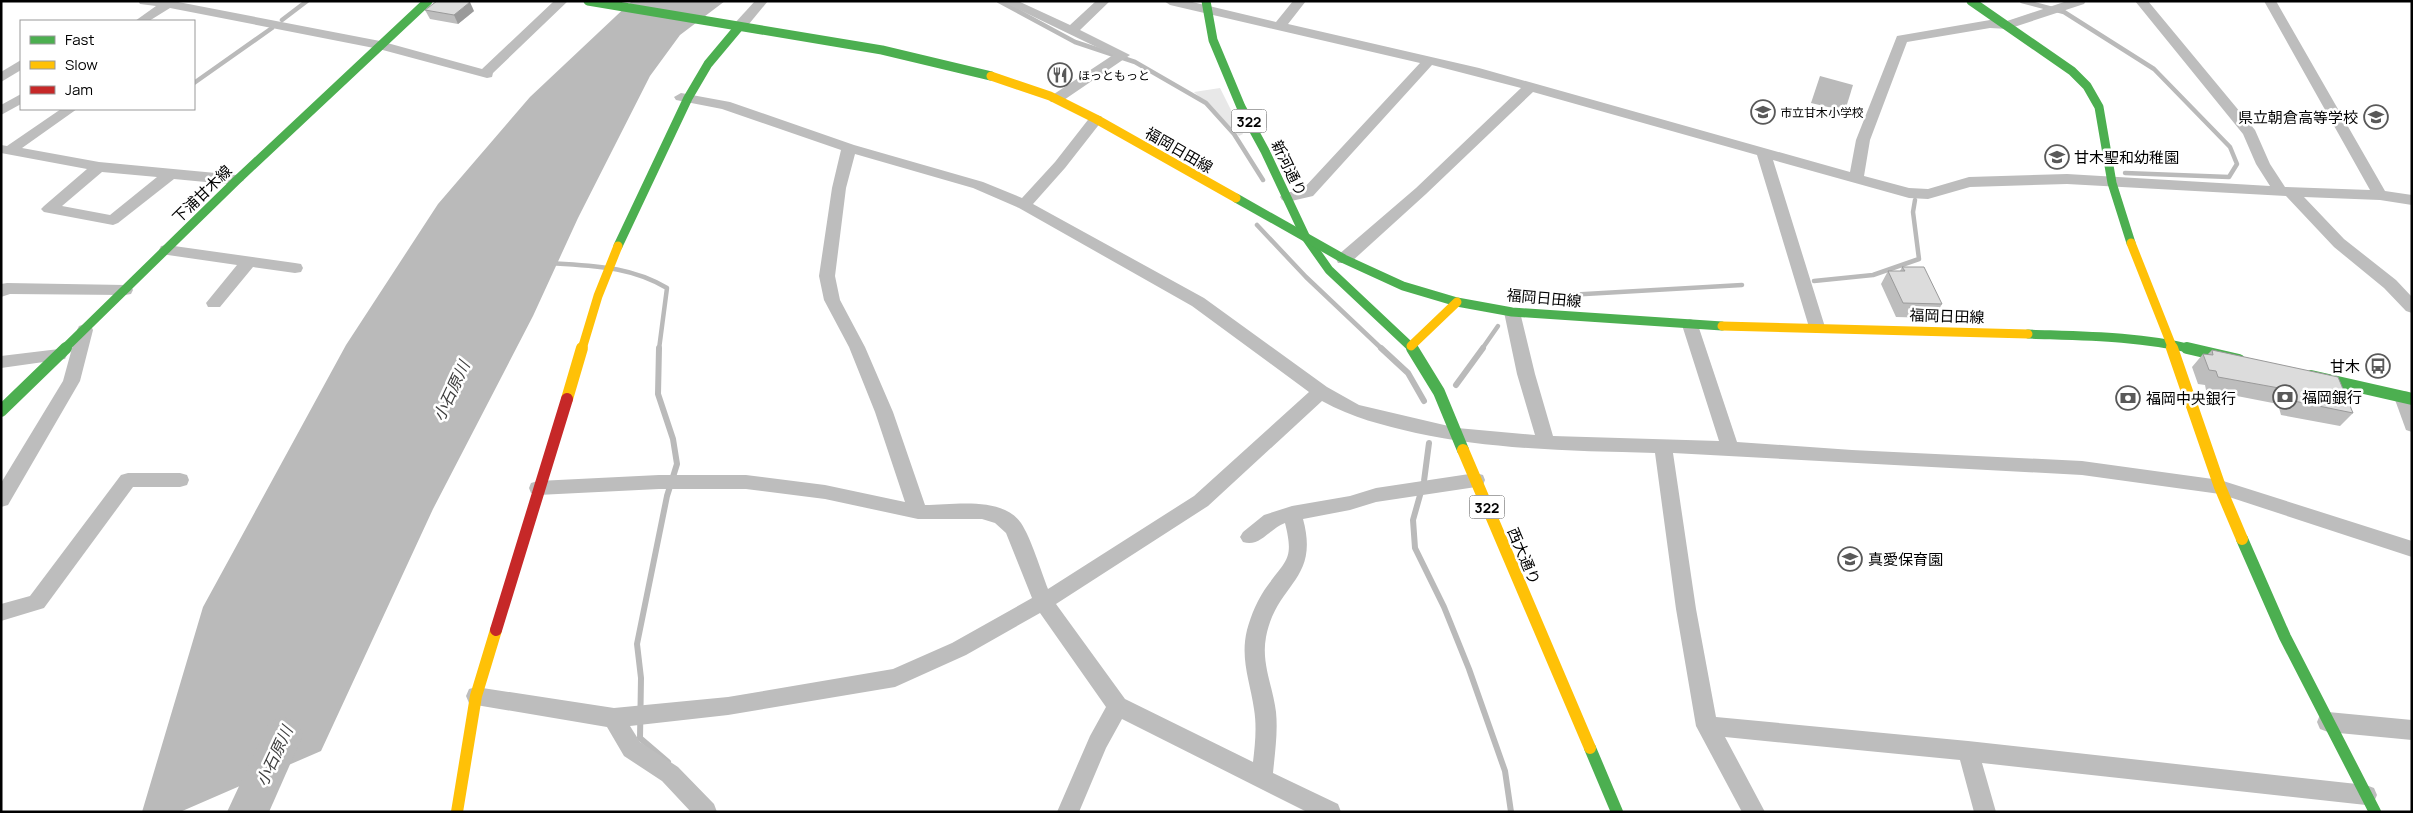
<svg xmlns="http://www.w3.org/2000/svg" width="2413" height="813" viewBox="0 0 2413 813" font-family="Manrope,'Noto Sans JP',sans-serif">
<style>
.green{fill:#e8e8e8}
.water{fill:#bababa}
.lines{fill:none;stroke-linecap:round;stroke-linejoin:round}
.stream-far1{stroke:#bababa;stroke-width:4.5}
.stream{stroke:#bababa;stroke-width:6}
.river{fill:#bababa;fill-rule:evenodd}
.street{fill:#bdbdbd;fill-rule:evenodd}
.fast-far1{stroke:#4caf50;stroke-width:9}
.fast{stroke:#4caf50;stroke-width:12}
.slow-far1{stroke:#ffc107;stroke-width:9}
.slow{stroke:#ffc107;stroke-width:12}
.jam{stroke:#c62828;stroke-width:12}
.wall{fill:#bdbdbd}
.shaded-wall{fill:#9a9a9a}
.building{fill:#dcdcdc;stroke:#9a9a9a}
.labels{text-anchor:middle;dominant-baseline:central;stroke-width:5;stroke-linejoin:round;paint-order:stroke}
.far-poi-label{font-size:12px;fill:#000;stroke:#fff;text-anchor:start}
.shield{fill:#fff;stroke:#4c4c4c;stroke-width:1}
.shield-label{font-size:14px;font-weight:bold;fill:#000}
.poi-label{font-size:15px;fill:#000;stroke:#fff;text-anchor:start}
.street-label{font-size:15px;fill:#000;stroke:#fff}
.water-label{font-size:16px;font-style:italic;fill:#3e3e3e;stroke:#fff}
</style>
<rect width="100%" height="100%" fill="#fff"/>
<!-- green -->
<path class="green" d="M1220 88 1243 134 1239 136 1194 92Z"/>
<!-- water -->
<g class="water">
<path d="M632 1H725L680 35 650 76 578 218 533 316 433 509 321 751 180 812H142L203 607 346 345 438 204 530 97Z"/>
<path d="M1820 76 1853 85 1845 111 1811 103Z"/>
</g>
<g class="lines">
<!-- stream-far1 -->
<g class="stream-far1">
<path d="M999 1 1075 42 1135 62 1206 103 1234 134 1263 180"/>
<path d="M2022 1 2064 12 2154 69 2230 147 2237 164 2229 177 2125 173"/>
<path d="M282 20 307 1"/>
<path d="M194 83 272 28"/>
<path d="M1257 225 1306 277 1382 349"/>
<path d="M551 263C593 266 630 266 667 288L659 349"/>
<path d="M1814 281 1873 275 1919 259 1913 212 1915 200"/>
<path d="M1517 298 1742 285"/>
<path d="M1482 349 1498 326"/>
</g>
<!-- stream -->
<g class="stream">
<path d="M659 348 658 394 673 439 677 464 667 496 637 644 641 678 640 738 668 762"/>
<path d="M1381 348 1408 373 1424 401"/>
<path d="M1456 385 1483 348"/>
<path d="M1429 443 1424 481 1413 520 1415 548 1444 607 1469 669 1505 771 1511 812"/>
</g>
<!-- river -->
<path class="river" d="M283 717 297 722 303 735 269 812H227L269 722Z"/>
<!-- street -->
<g class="street">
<path d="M138 1H173L380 41 482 69 554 1H568L493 73 492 77 487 78 379 49 170 8 149 21H135L156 6 140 4Z"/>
<path d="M755 1H768L744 30H734L733 27 734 24Z"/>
<path d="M1001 1H1018L1070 25 1096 1H1110L1080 30 1130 55 1061 102H1051L1049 99 1051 96 1113 55Z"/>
<path d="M1164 1H1188L1276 22 1293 1H1306L1288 24 1479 68 1850 172 1856 140 1897 36 1990 20 2007 21 2067 1H2086L2084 4 2008 29 1990 28 1907 42 1870 140 1864 176 1909 188 1928 189 1969 177 2067 174 2270 186 2256 164 2243 134 2135 1H2148L2255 130 2270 164 2285 187 2370 190 2264 1H2276L2385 191 2412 195V205L2380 200 2304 197 2344 239 2396 280 2412 297V313L2406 311 2384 288 2334 247 2286 196 2067 184 1970 187 1928 199 1909 198 1773 160 1825 327 1823 331 1817 333 1811 331 1809 327 1757 155 1533 92 1426 194 1350 263H1338L1336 259 1338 255 1416 188 1521 88 1432 65 1313 196 1287 202 1282 200 1280 197 1282 194 1303 189 1420 63 1170 5Z"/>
<path d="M21 60V70L1 82V72Z"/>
<path d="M681 93 730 102 854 145 983 182 1022 198 1055 162 1091 116H1101L1103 119 1101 122 1065 168 1033 204 1204 298 1327 387 1359 405 1457 428 1535 435 1517 374 1504 312 1506 308H1518L1520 312 1535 374 1553 436 1719 441 1682 325 1684 321 1690 319 1696 321 1698 325 1737 442 1852 450 2082 461 2220 480 2412 541V557L2220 494 2082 475 1673 453 1696 609 1716 717 1968 741 2366 785 2374 788 2377 795 2374 802 2366 805 1982 763 1996 812H1974L1960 760 1725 737 1765 812H1742L1696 726 1676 609 1655 453C1575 451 1495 450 1416 433 1382 425 1353 418 1322 401L1208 506 1056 604 1125 699 1253 762C1255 745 1257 727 1254 709 1250 681 1240 659 1247 630 1251 615 1258 598 1268 585 1287 559 1294 559 1285 523 1270 528 1260 548 1243 542L1240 537 1243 532 1264 515 1292 506 1350 496 1376 488 1476 473 1483 475 1485 480 1483 485 1476 487 1376 502 1350 510 1303 519C1320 581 1276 583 1266 637 1261 664 1273 686 1276 712 1278 732 1275 752 1273 773L1338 804 1341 812H1307L1122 719 1106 748 1079 812H1057L1090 736 1106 707 1040 613 966 655 895 687 728 715 630 726 640 742 678 767 714 804 717 812H691L662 781 624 756 607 727 476 705 469 703 466 696 469 689 476 687 614 708 728 697 893 669 952 643 1032 598 1006 533 995 523 982 519H918L825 499 746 489H659L538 495 531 493 529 488 531 483 538 481 659 475H746L825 485 905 502 875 412 849 347 824 300 819 276 832 188 841 150 722 109 676 100 674 97ZM855 154 973 188 1019 208 1192 306 1309 392 1194 496 1048 589C1041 571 1031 538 1021 523 1002 496 954 505 925 505L893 412 865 347 840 300 835 276 846 188Z"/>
<path d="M21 94V104L1 115V105Z"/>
<path d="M61 109H77L22 148 99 162 237 175 244 180 237 185 174 179 118 223 113 225 44 212 41 209 44 206 87 169 1 153V145L7 146ZM102 172 157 177 110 215 62 206Z"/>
<path d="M167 245 295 263 301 264 303 268 301 272 295 273 253 267 220 307H208L206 303 237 265 161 254 159 250 161 246Z"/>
<path d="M7 283 125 285 131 286 133 290 131 294 125 295 10 294 1 297V284Z"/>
<path d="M85 324 91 326 93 330 80 381 8 505 1 507V483L63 381 77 330 79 326Z"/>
<path d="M59 349 65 351 67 355 65 359 1 368V356Z"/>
<path d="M2403 391 2409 392 2412 397V432L2406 430 2394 397 2397 392Z"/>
<path d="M128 473H180L187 475 189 480 187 485 180 487H133L44 608 1 621V604L30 596 121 475Z"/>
<path d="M2328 712 2412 720V740L2328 732 2320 729 2317 722 2320 715Z"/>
</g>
<!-- fast-far1 -->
<g class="fast-far1">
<path d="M588 1 882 50 991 76"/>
<path d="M1206 1 1213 40 1241 107 1265 151 1305 236 1329 270 1413 349"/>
<path d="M1971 1 2072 71 2087 86 2099 107 2112 183 2131 243"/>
<path d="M1236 198 1344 259 1403 286 1457 302 1512 312 1722 326"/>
<path d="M618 246 688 98 708 64 739 27"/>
<path d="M2028 334C2083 336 2139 336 2192 349"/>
<path d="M64 349 237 180 428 1"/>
</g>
<!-- fast -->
<g class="fast">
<path d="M1412 348 1439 392 1463 450"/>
<path d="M2187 348 2239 360"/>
<path d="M2311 376 2412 399"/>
<path d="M1 411 66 348"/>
<path d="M2242 539 2285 637 2375 812"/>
<path d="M1590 748 1617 812"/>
</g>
<!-- slow-far1 -->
<g class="slow-far1">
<path d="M991 76 1050 96 1096 119 1236 198"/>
<path d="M2131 243 2173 349"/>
<path d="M1722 326 2028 334"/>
<path d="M1411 346 1457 302"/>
<path d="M582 349 598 296 618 246"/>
</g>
<!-- slow -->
<g class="slow">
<path d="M2172 348 2220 487 2242 539"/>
<path d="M567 399 582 348"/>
<path d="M1463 450 1590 748"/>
<path d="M457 812 476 696 496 630"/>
</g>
<!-- jam -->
<path class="jam" d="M496 630 567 399"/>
</g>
<!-- wall -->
<g class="wall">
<path d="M425 10 474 11 458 24 430 19Z"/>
<path d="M1902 267 1942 304 1934 318 1896 317 1881 284 1888 271H1900Z"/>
<path d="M2212 350 2353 413 2340 426 2281 415 2278 404 2206 390 2205 385 2198 384 2192 367 2203 354H2208Z"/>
</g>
<!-- shaded-wall -->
<path class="shaded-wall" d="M470 2 474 11 458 24 454 15Z"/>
<!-- building -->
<g class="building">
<path d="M437 1H465L470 2 454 15 425 10Z"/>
<path d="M1902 267H1924L1942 304 1903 303 1888 271H1905Z"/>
<path d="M2212 350 2338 377 2353 413 2294 401 2290 390 2218 377 2216 371 2209 370 2203 354 2213 355Z"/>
</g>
<!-- icons -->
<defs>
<g id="restaurant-ring" transform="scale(1.25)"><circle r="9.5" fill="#fff" stroke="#595959" stroke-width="1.5"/><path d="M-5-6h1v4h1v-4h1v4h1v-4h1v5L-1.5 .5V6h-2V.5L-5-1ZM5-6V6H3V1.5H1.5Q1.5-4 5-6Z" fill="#595959"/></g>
<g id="school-ring" transform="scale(1.25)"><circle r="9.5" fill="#fff" stroke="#595959" stroke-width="1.5"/><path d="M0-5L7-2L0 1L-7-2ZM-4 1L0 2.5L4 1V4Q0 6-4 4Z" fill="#595959"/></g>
<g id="bus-ring" transform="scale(1.25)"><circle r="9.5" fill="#fff" stroke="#595959" stroke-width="1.5"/><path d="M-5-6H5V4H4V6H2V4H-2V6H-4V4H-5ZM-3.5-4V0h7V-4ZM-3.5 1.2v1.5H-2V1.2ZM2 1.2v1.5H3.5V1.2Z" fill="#595959"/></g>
<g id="bank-ring" transform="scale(1.25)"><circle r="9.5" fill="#fff" stroke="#595959" stroke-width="1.5"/><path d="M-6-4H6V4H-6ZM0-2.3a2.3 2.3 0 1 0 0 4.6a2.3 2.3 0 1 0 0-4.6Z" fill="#595959"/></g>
</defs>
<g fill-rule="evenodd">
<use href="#restaurant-ring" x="1060" y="75"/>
<use href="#school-ring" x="1763" y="112"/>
<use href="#school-ring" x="2376" y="117"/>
<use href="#school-ring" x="2057" y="157"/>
<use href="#bus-ring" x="2378" y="366"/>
<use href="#bank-ring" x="2285" y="397"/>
<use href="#bank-ring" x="2128" y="398"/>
<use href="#school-ring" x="1850" y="559"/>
</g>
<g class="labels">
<!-- far-poi labels -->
<g class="far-poi-label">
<text x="1078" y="75">ほっともっと</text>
<text x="1780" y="112">市立甘木小学校</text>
</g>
<!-- shield labels -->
<g class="shield">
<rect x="1231.5" y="109.5" width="35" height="23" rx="4"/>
<rect x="1469.5" y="495.5" width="35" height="23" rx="4"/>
</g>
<g class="shield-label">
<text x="1249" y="121">322</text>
<text x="1487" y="507">322</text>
</g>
<!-- poi labels -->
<g class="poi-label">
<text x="2358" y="117" text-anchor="end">県立朝倉高等学校</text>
<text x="2074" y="157">甘木聖和幼稚園</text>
<text x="2360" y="366" text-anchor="end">甘木</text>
<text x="2302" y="397">福岡銀行</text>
<text x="2146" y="398">福岡中央銀行</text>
<text x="1868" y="559">真愛保育園</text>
</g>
<!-- street labels -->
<g class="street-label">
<text transform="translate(1179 150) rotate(30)">福岡日田線</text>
<text transform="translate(1289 168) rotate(64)">新河通り</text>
<text transform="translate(202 194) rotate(-44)">下浦甘木線</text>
<text transform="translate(1544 298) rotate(5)">福岡日田線</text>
<text transform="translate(1947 316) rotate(2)">福岡日田線</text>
<text transform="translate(1524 556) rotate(67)">西大通り</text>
</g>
<!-- water labels -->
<g class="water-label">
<text transform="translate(451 391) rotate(-65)">小石原川</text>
<text transform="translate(274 756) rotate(-65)">小石原川</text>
</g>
</g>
<!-- border -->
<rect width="2413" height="813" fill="none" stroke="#000000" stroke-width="5"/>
<!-- legend -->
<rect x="20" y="20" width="175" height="90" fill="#ffffff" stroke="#999999"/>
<rect x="30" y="36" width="25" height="8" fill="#4caf50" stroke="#999999"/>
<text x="65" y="45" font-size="15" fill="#000000">Fast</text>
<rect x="30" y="61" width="25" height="8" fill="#ffc107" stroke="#999999"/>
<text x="65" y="70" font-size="15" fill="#000000">Slow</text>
<rect x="30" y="86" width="25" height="8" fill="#c62828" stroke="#999999"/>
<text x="65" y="95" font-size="15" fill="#000000">Jam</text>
</svg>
